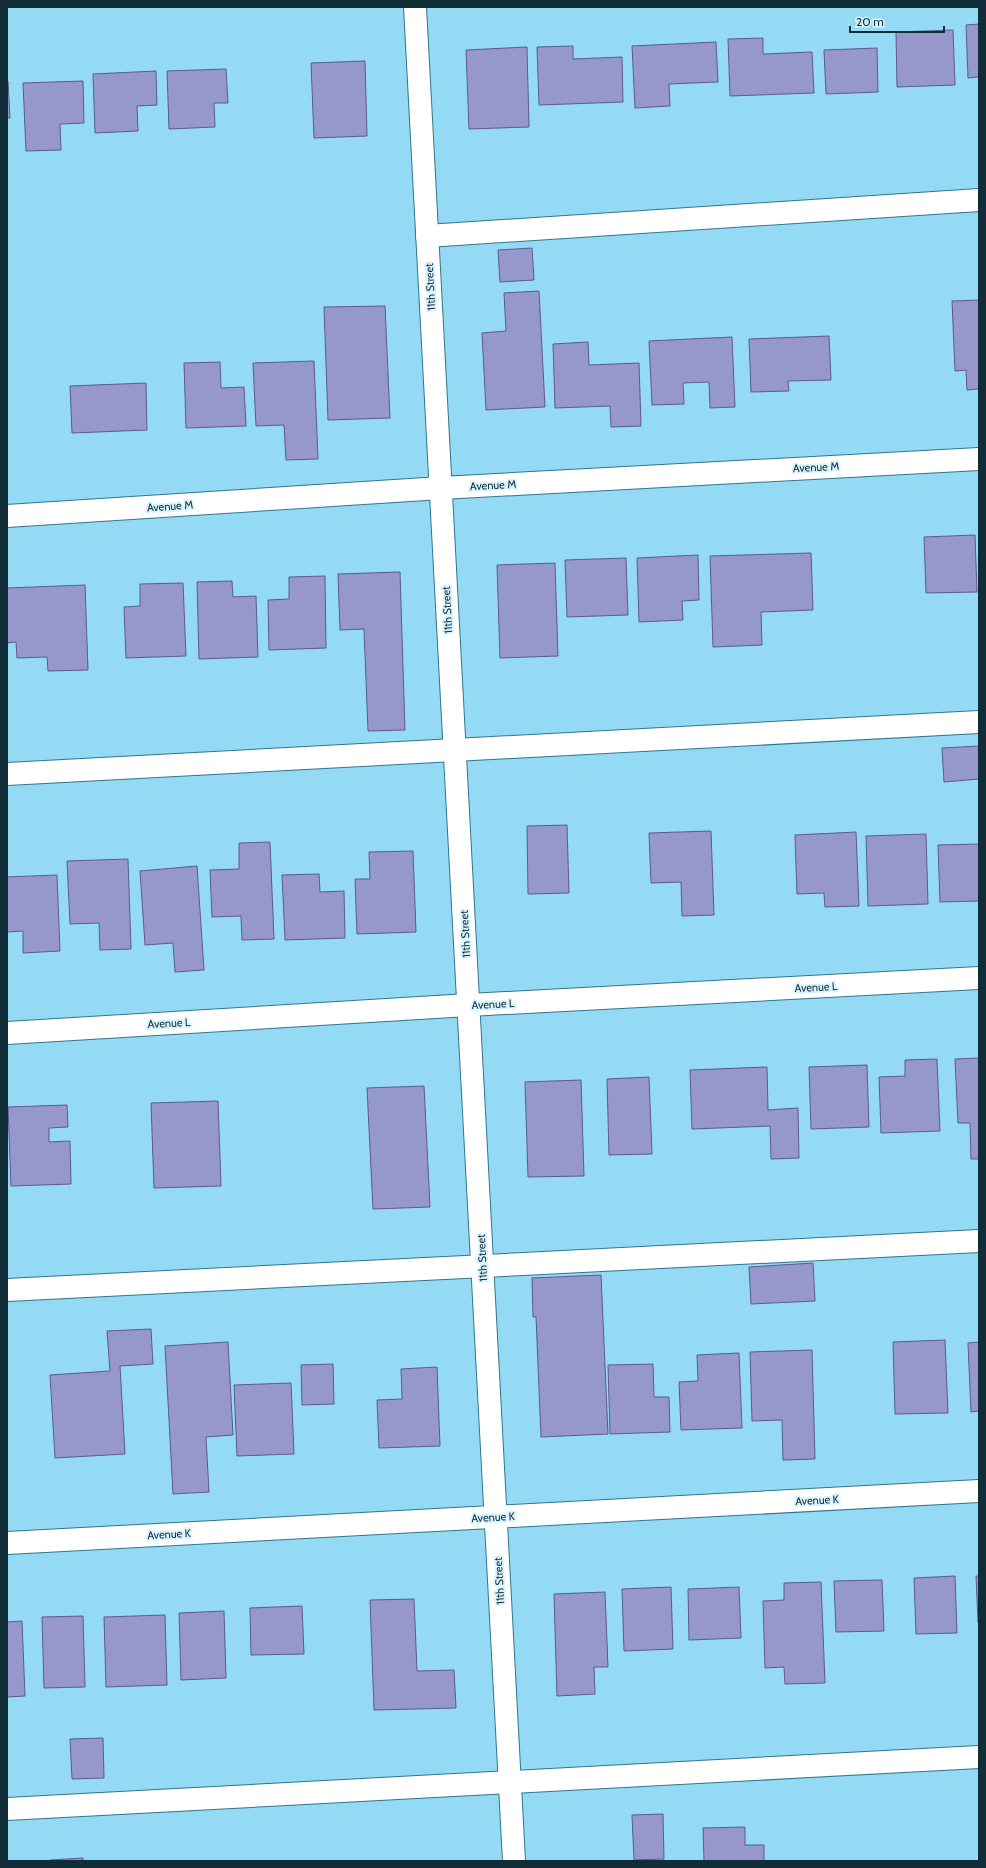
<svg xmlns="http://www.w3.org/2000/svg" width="986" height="1868" viewBox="0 0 986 1868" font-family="Cabin,sans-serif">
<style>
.building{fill:#9697cc;stroke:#5b5a8c}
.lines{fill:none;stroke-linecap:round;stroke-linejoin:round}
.minor-casing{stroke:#30768e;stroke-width:24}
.minor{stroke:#fff;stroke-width:22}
.labels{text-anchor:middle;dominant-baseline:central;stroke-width:4;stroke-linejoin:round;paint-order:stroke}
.street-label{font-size:11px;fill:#112e38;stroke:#d9f4fe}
</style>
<rect width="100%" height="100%" fill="#94daf4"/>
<!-- building -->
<g class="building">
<path d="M979 24V77L968 78 966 25Z"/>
<path d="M953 30 955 85 897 87 896 32Z"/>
<path d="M763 38V54L812 52 814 93 730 96 728 39Z"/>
<path d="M716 42 718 82 669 84 670 106 635 108 632 46Z"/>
<path d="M573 46V59L622 57 623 102 539 105 537 47Z"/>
<path d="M527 47 529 127 469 129 466 50Z"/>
<path d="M877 48 878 92 826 94 824 50Z"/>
<path d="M365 61 367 136 314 138 311 63Z"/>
<path d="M226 69 228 103H214L215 127 169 129 167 71Z"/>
<path d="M156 71 157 105 137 106 138 131 95 133 93 74Z"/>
<path d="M7 81H8L10 118H7Z"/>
<path d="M83 81 84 123 60 124 61 150 26 151 23 83Z"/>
<path d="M532 248 534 280 500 282 498 250Z"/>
<path d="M539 291 545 407 486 410 482 333 506 331 504 293Z"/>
<path d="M979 300V389L967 390 966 370 955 371 952 301Z"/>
<path d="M385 306 390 418 328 420 324 307Z"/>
<path d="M829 336 831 380 788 381 789 391 751 392 749 339Z"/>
<path d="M732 337 735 407 710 408 709 382 683 383 684 404 652 405 649 341Z"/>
<path d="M588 342 589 365 639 363 641 426 611 427 610 406 555 408 553 344Z"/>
<path d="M314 361 318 459 286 460 284 425 256 426 253 363Z"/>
<path d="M220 362 221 388 244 387 246 426 186 428 184 363Z"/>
<path d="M146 383 147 430 72 433 70 386Z"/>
<path d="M975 535 977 592 926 593 924 537Z"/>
<path d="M811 553 813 610 761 612 762 645 713 647 710 556Z"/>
<path d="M698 555 699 600 682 601 683 620 639 622 637 558Z"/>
<path d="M626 558 628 615 567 617 565 560Z"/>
<path d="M555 563 558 656 500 658 497 565Z"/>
<path d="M400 572 405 730 368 731 364 629 340 630 338 574Z"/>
<path d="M325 576 326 648 269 650 268 600 289 599V577Z"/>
<path d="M232 581 233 597 256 596 258 657 199 659 197 582Z"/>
<path d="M183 583 186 656 126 658 124 607 140 606V584Z"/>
<path d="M85 585 88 670 48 671 47 657 17 658 16 642 7 643V588Z"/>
<path d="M979 746V779L944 782 942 748Z"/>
<path d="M567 825 569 893 528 894 527 826Z"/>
<path d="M711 831 714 915 682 916 681 882 651 883 649 833Z"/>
<path d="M856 832 859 906 825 907 824 893 797 894 795 835Z"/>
<path d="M926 834 928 904 868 906 866 836Z"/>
<path d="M270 842 274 939 242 940 241 916 212 917 210 870 239 869V843Z"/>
<path d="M979 844V901L940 902 938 845Z"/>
<path d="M413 851 416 932 357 934 355 879H370L369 852Z"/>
<path d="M128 859 131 949 100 950 99 923 70 924 67 861Z"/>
<path d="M197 866 204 970 175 972 173 943 145 945 140 871Z"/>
<path d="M319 874 320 892 344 891 345 938 285 940 282 875Z"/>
<path d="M57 875 60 951 23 953V931L7 932V877Z"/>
<path d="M979 1058V1159H971L970 1123H958L955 1059Z"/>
<path d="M937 1059 940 1131 881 1133 879 1077 905 1076V1060Z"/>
<path d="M867 1065 869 1127 811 1129 809 1067Z"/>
<path d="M767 1067 768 1110 798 1108 799 1158 771 1159 770 1126 692 1129 690 1070Z"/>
<path d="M649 1077 652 1154 609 1155 607 1079Z"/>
<path d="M581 1080 584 1176 528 1177 525 1082Z"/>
<path d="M424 1086 430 1207 373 1209 367 1088Z"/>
<path d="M218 1101 221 1186 154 1188 151 1103Z"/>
<path d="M67 1105 68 1127 49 1128V1142L70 1141 71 1184 11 1186 8 1107Z"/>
<path d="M813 1263 815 1301 751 1304 749 1267Z"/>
<path d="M601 1275 608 1434 541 1437 536 1317H533L532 1278Z"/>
<path d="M151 1329 153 1364 120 1366 125 1454 55 1458 50 1375 110 1371 107 1331Z"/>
<path d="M945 1340 948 1413 895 1414 893 1342Z"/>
<path d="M228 1342 233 1435 206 1437 209 1492 173 1494 165 1346Z"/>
<path d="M979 1342V1411L971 1412 968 1343Z"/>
<path d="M812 1350 815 1459 783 1460 782 1420 752 1421 750 1352Z"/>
<path d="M739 1353 742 1428 681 1430 679 1382 698 1381 697 1355Z"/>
<path d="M333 1364 334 1404 302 1405 301 1365Z"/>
<path d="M653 1364 654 1397H669L670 1432 610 1434 608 1365Z"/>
<path d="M437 1367 440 1446 379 1448 377 1400 402 1399 401 1369Z"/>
<path d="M291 1383 294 1454 237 1456 234 1385Z"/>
<path d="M955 1576 957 1633 916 1634 914 1578Z"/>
<path d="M976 1576H979V1623H978Z"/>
<path d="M882 1580 884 1631 836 1632 834 1581Z"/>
<path d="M821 1582 825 1683 785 1684 784 1667 765 1668 763 1601 784 1600V1583Z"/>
<path d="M671 1587 673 1649 624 1651 622 1589Z"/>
<path d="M739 1587 741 1638 689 1640 688 1589Z"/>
<path d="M605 1592 608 1667H594L595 1694 557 1696 554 1594Z"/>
<path d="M414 1599 417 1671 454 1670 456 1708 374 1710 370 1600Z"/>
<path d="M302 1606 304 1654 251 1655 250 1608Z"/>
<path d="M224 1611 226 1678 181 1680 179 1613Z"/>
<path d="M165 1615 167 1685 106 1687 104 1617Z"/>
<path d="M83 1616 85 1687 44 1688 42 1617Z"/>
<path d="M22 1621 25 1696 7 1697V1622Z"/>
<path d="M103 1738 104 1778 72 1779 70 1739Z"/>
<path d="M663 1814 664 1859 634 1860 632 1815Z"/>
<path d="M745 1827V1845H764V1861H704L703 1828Z"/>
<path d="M83 1858V1861H51L50 1860Z"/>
</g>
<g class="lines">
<!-- minor casing -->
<g class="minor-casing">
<g id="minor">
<path d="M415 7 514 1861"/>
<path d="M427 236 979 200"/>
<path d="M7 516 441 488 979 459"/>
<path d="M7 774 979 722"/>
<path d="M7 1033 469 1005 979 978"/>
<path d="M7 1290 979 1241"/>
<path d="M7 1543 979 1491"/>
<path d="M7 1809 979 1757"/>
</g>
</g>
<!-- minor -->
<use href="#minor" class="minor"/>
</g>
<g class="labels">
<!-- street labels -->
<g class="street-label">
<text transform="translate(430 287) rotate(-93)">11th Street</text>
<text transform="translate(816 467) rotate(-3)">Avenue M</text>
<text transform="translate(493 485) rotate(-3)">Avenue M</text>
<text transform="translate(170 506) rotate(-4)">Avenue M</text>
<text transform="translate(447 610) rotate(-93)">11th Street</text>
<text transform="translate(465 934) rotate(-93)">11th Street</text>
<text transform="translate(816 987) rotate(-3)">Avenue L</text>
<text transform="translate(493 1004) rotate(-3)">Avenue L</text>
<text transform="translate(169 1023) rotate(-3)">Avenue L</text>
<text transform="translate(482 1258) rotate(-93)">11th Street</text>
<text transform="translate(817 1500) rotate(-3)">Avenue K</text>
<text transform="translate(493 1517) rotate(-3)">Avenue K</text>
<text transform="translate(169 1534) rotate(-3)">Avenue K</text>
<text transform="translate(499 1581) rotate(-93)">11th Street</text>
</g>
</g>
<!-- border -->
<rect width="986" height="1868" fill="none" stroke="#112e38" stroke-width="16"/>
<!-- scale -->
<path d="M850 26v6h94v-6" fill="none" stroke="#112e38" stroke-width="2"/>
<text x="856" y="26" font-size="12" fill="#112e38" stroke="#d9f4fe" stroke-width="3" paint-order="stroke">20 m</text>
</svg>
